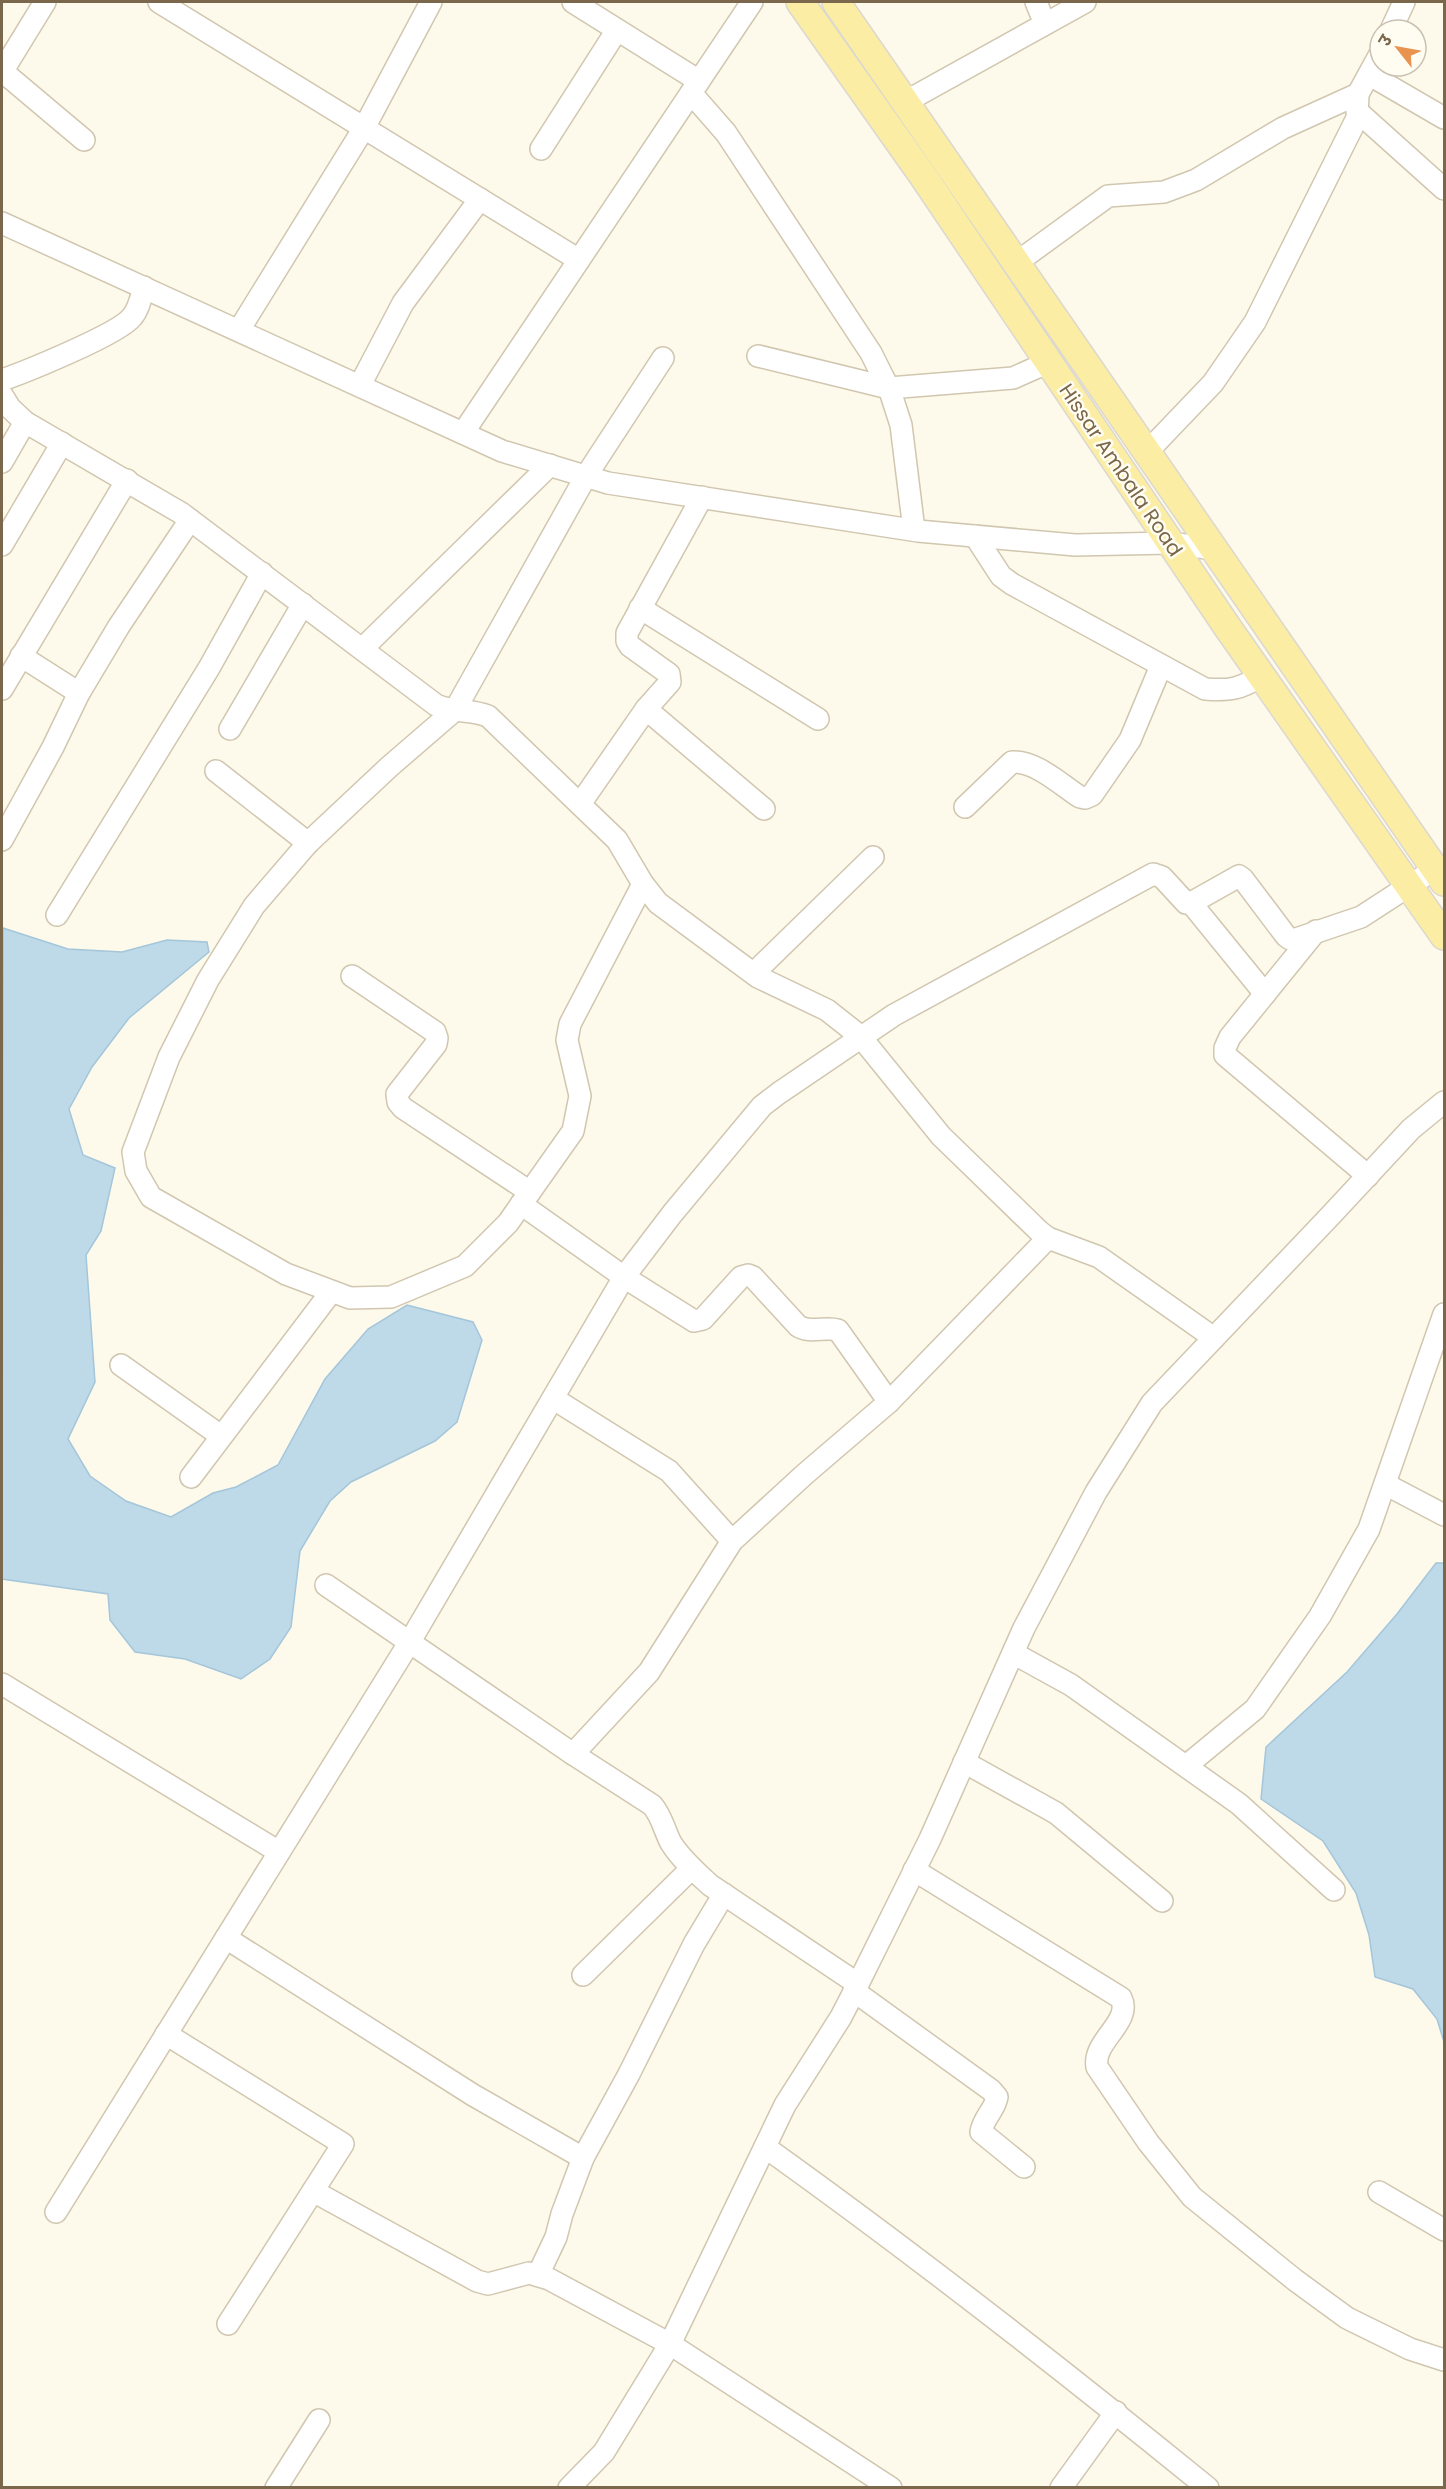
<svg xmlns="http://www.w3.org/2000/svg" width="1446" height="2489" viewBox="0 0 1446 2489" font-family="Poppins,'Noto Sans Devanagari',sans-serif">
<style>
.water{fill:#bed9e8;stroke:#a4c6da;stroke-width:1.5}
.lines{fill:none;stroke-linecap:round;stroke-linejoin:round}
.minor-casing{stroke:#d1c6af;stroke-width:24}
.major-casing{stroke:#dcd7d0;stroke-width:30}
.minor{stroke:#fff;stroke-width:21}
.major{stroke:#fbeea4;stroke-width:27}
.labels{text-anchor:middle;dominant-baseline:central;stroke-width:5;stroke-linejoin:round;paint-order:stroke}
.street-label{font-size:20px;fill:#7a674c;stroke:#fffdf2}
</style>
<rect width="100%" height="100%" fill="#fdfaeb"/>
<!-- water -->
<g class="water">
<path d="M3 928 68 949 122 952 167 940 207 942 209 952 129 1018 92 1067 69 1109 83 1155 115 1168 101 1231 86 1255 95 1382 68 1439 90 1476 126 1501 171 1517 213 1493 236 1487 278 1465 325 1379 368 1329 407 1305 473 1322 482 1340 457 1422 435 1441 351 1482 330 1501 300 1551 291 1627 270 1659 241 1679 185 1659 135 1652 110 1620 108 1594 2 1579Z"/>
<path d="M1436 1563H1444V2042L1437 2019 1413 1989 1375 1977 1369 1935 1356 1893 1323 1841 1261 1799 1266 1747 1347 1672 1397 1614Z"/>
</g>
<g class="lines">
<!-- minor casing -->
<g class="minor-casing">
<g id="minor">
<path d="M159 2 579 260"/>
<path d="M573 2 699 81"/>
<path d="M1036 2 1045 24"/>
<path d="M1391 30 1404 2"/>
<path d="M2 71 84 140"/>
<path d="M2 72 45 2"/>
<path d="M1370 75 1444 118"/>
<path d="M691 93 726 133 871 353 890 391 901 425 914 530"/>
<path d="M905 102 1085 2"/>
<path d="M1357 111 1444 189"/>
<path d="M541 149 617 30"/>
<path d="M2 223 502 451 608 483 918 531 1075 545 1170 543 1214 549"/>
<path d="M1016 263 1108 196 1164 192 1196 180 1283 128 1358 94"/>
<path d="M239 330 364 128 431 2"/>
<path d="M758 356 889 388 1013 378 1049 362"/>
<path d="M2 380C25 372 119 334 132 317 139 309 141 297 144 287"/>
<path d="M360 385 403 303 480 199"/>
<path d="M2 395 10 408 25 422 181 513 436 705C453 713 471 709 488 716L617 840 643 884 658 903 758 977 827 1010 860 1036 941 1136 1040 1232 1048 1238 1099 1257 1214 1338"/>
<path d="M463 433 752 2"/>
<path d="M1147 452 1213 383 1255 322 1357 118 1358 94 1380 54"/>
<path d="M2 462 25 422"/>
<path d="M975 536 1001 576 1012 584 1205 689C1230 691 1240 689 1261 676"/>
<path d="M2 545 62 443"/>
<path d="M640 608 818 719"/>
<path d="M363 648 550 465"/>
<path d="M21 656 79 693"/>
<path d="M2 689 127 480"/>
<path d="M646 709 764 809"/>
<path d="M230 729 303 604"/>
<path d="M216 771 308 843"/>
<path d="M580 804 646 709 670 682 669 674 630 646 627 641V633L702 497"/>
<path d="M965 807 1012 762C1036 761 1060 784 1080 797L1085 798 1092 795 1130 740 1161 666"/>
<path d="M2 840 53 747 79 693 119 626 190 520"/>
<path d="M643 884 570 1024 567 1040 580 1096 573 1131 508 1223 465 1266 391 1297 350 1298 286 1274 151 1197 136 1171 133 1152 169 1057 208 980 254 906 308 843 389 767 455 710 586 476 663 358"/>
<path d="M1191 903 1265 994"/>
<path d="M57 915 209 668 262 573"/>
<path d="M1316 931 1230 1037 1225 1048V1055L1368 1176"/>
<path d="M754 973 873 857"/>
<path d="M352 976 435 1032 437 1038 436 1044 397 1094 398 1102 403 1108 530 1192"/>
<path d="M521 1204 624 1277 694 1321 703 1319 741 1277 748 1275 753 1277 798 1326C811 1334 824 1326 838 1330L889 1402"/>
<path d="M121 1365 221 1436"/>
<path d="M554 1399 669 1471 732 1541"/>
<path d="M191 1477 331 1292"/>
<path d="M1385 1484 1444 1515"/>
<path d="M326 1585 573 1754 652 1805C662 1816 664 1830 671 1843 681 1859 696 1872 710 1885L858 1984"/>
<path d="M1013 1653 1071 1685 1239 1804 1334 1890"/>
<path d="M2 1684 279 1852"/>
<path d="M573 1754 649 1672 732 1541 805 1474 889 1402 1048 1238"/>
<path d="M964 1762 1056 1813 1162 1901"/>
<path d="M1186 1766 1255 1709 1320 1616 1369 1529 1444 1314"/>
<path d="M914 1870 1121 1998C1133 2022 1092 2041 1097 2067L1148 2142 1192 2197 1295 2280 1347 2318 1410 2349 1444 2360"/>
<path d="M226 1938 473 2095 583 2158"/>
<path d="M583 1975 692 1868"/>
<path d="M854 1991 991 2090 997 2097C995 2110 983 2118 981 2132L1024 2167"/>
<path d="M166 2034 343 2144 228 2324"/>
<path d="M765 2147C916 2255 1063 2370 1208 2488"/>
<path d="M313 2191 477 2281 488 2284 529 2273 549 2279 670 2344 891 2488"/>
<path d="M1379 2192 1444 2230"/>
<path d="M56 2212 409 1643 624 1277 672 1214 762 1106 779 1093 894 1015 1153 874 1162 877 1186 903H1191L1239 876 1243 879 1286 936 1290 939H1296L1361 917 1435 869"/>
<path d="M538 2275 556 2237 562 2214 583 2158 629 2074 694 1944 724 1894"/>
<path d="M276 2488 319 2420"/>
<path d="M569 2488 604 2452 670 2344 785 2105 841 2017 858 1984 930 1839 1024 1628 1096 1492 1152 1403 1332 1214 1411 1129 1444 1102"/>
<path d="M1061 2488 1116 2412"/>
</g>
</g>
<!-- major casing -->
<g class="major-casing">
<g id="major">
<path d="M800 2 923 176 1228 628 1444 936"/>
<path d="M836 2 1444 882"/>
</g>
</g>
<!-- minor -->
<use href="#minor" class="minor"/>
<!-- major -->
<use href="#major" class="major"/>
</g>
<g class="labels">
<!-- street labels -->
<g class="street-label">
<text transform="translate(1121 470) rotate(56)">Hissar Ambala Road</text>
</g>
</g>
<!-- border -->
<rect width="1446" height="2489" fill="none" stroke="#7a674c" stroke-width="6"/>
<!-- north arrow -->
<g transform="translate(1398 48) rotate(301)"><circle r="28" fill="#fffdf2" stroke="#cac1b0" stroke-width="1.5"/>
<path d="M0-4.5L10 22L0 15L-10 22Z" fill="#e89450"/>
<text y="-9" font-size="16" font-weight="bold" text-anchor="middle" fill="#7a674c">उ</text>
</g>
</svg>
